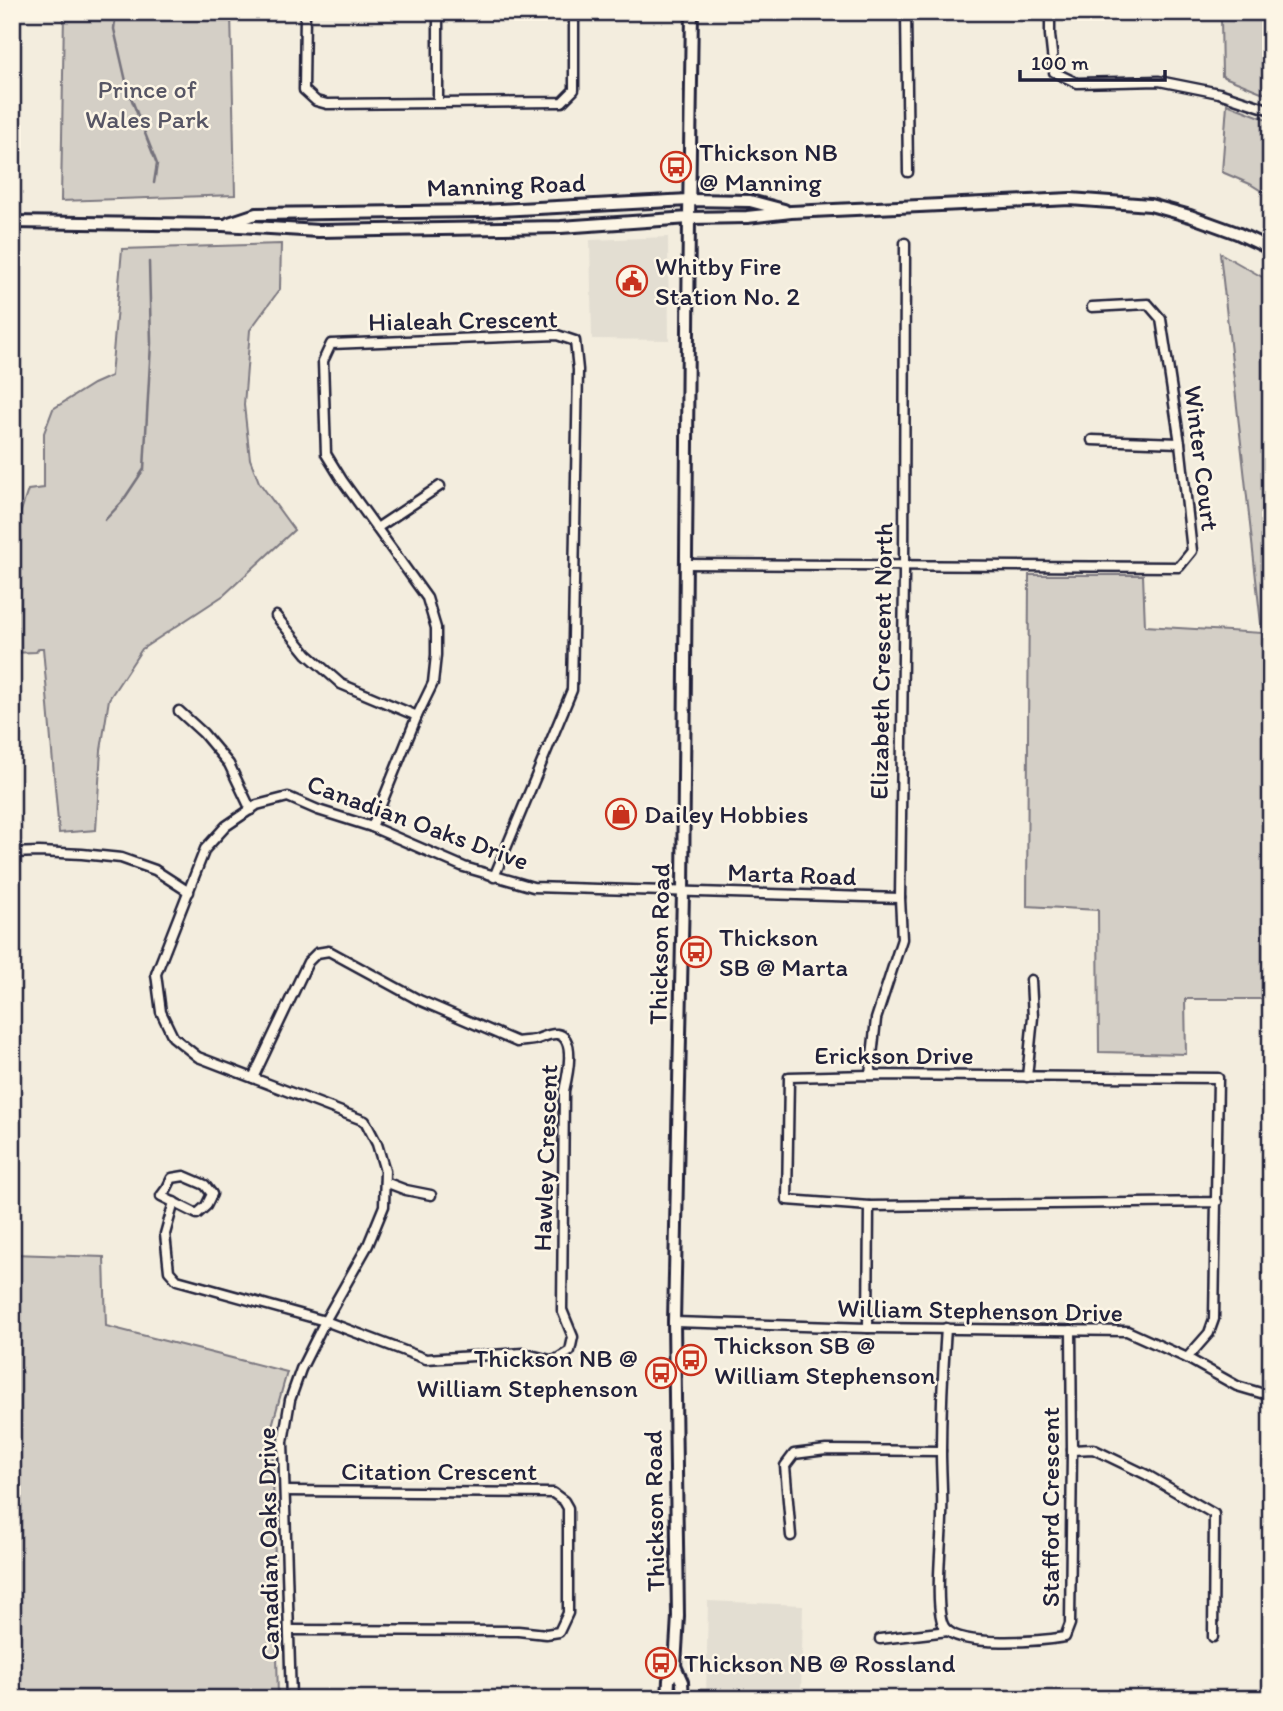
<svg xmlns="http://www.w3.org/2000/svg" width="1283" height="1711" viewBox="0 0 1283 1711" font-family="Itim,sans-serif">
<style>
.built{fill:#e3ded2}
.green{fill:#d4cfc6;stroke:#7b7880;stroke-width:2}
.lines{fill:none;stroke-linecap:round;stroke-linejoin:round}
.stream{stroke:#75727b;stroke-width:2.5}
.minor-casing{stroke:#22223b;stroke-width:13}
.secondary-casing{stroke:#22223b;stroke-width:16}
.minor{stroke:#fcf5e5;stroke-width:8}
.secondary{stroke:#fcf5e5;stroke-width:10}
.labels{text-anchor:middle;dominant-baseline:central;stroke-width:5;stroke-linejoin:round;paint-order:stroke}
.park-label{font-size:26px;fill:#575665;stroke:#fcf5e5}
.poi-label{font-size:26px;fill:#22223b;stroke:#fcf5e5;text-anchor:start}
.street-label{font-size:26px;fill:#22223b;stroke:#fcf5e5}
</style>
<rect width="100%" height="100%" fill="#f3edde"/>
<filter id="ink" filterUnits="userSpaceOnUse"><feTurbulence type="fractalNoise" baseFrequency=".0143" numOctaves="2"/><feDisplacementMap in="SourceGraphic" scale="14" xChannelSelector="R" yChannelSelector="G"/><feConvolveMatrix kernelMatrix="1 2 1 2 8 2 1 2 1" color-interpolation-filters="sRGB"/></filter>
<g filter="url(#ink)">
<!-- built -->
<g class="built">
<path d="M668 237 669 340 592 339 590 240Z"/>
<path d="M708 1601 803 1605 801 1699H706Z"/>
</g>
<!-- green -->
<g class="green">
<path d="M64 12H231L235 195 61 201Z"/>
<path d="M1186 12H1271V96L1222 76 1221 18Z"/>
<path d="M1227 104 1271 121V197L1250 184 1222 172Z"/>
<path d="M281 244 280 289 250 330 244 405 250 459 259 482 294 530 224 595 142 649 109 699 101 750 96 830 59 833 43 648H39L36 652 12 653V538L28 490 44 488V433L53 409 93 384 111 376 122 249Z"/>
<path d="M1220 253 1271 282V999H1185L1186 1054 1099 1052 1098 910 1027 906 1029 575H1143L1145 626 1262 633Z"/>
<path d="M12 1254 104 1257 106 1326 287 1372 272 1426 278 1699H12Z"/>
</g>
<g class="lines">
<!-- stream -->
<g class="stream">
<path d="M116 12 114 29 128 90 157 164 154 183"/>
<path d="M105 520 122 502 144 469 151 343 149 262"/>
</g>
<!-- minor casing -->
<g class="minor-casing">
<g id="minor">
<path d="M305 12 304 90 316 101 327 104 562 102 574 90V12"/>
<path d="M906 12 908 172"/>
<path d="M1050 12V35L1054 72 1077 83 1159 81 1219 93 1271 110"/>
<path d="M438 102V12"/>
<path d="M1092 440 1180 443"/>
<path d="M377 528 440 486"/>
<path d="M686 564 1179 567 1192 551 1180 443 1161 319 1148 304 1092 307"/>
<path d="M276 616 307 654 341 684 417 716"/>
<path d="M179 711 203 733 229 764 251 810"/>
<path d="M372 827 417 716 433 683 436 655V628L427 598 342 480 326 454 323 361 331 344 557 335 575 341 578 370 572 690 494 877"/>
<path d="M12 853 39 852 82 854 121 858 155 870 189 892"/>
<path d="M870 1075 876 1019 902 939 900 898 904 575 905 243"/>
<path d="M1027 1077 1033 1017 1031 980"/>
<path d="M184 1176 205 1185 212 1194 206 1206 197 1214 161 1196 167 1188 172 1178Z"/>
<path d="M385 1182 406 1190 431 1195"/>
<path d="M174 1202 165 1234 169 1271 177 1280 325 1321 426 1359 523 1353 554 1361 570 1351 573 1337 562 1310 564 1091C567 1078 577 1037 557 1034 550 1033 541 1038 534 1040 529 1041 523 1041 517 1042L419 1000 329 951 317 953 308 962 253 1078"/>
<path d="M674 1322 868 1328 1127 1331 1187 1358 1237 1386 1271 1396"/>
<path d="M868 1328 869 1206"/>
<path d="M946 1328C943 1369 941 1411 941 1452 941 1473 943 1495 942 1517 942 1540 933 1612 945 1628 960 1648 1041 1641 1065 1637L1070 1624 1072 1450 1071 1330"/>
<path d="M1187 1358 1209 1333 1214 1319 1218 1078 870 1075 789 1077 787 1200 869 1206 1217 1202"/>
<path d="M1072 1450 1093 1449 1147 1475 1214 1514 1213 1637"/>
<path d="M285 1491 553 1493 564 1501 568 1508V1613L559 1632 546 1634 518 1631 290 1630"/>
<path d="M791 1536 785 1466 794 1454 826 1450 941 1451"/>
<path d="M880 1639 948 1631"/>
<path d="M291 1699 283 1442 290 1400 301 1369 325 1321 368 1245 384 1206 385 1171 377 1144 365 1121 198 1057 173 1037 161 1012 156 974 205 849 226 826 257 805 288 797 318 810 372 827 464 867 533 887 900 898"/>
</g>
</g>
<!-- secondary casing -->
<g class="secondary-casing">
<g id="secondary">
<path d="M12 222 223 225 318 231 561 227 689 218 747 217 791 212 1070 199 1150 205 1190 216 1237 233 1271 249"/>
<path d="M229 223 256 214 482 211 689 200 750 201 784 210"/>
<path d="M675 1666 682 1682 683 1699"/>
<path d="M668 1699 669 1680 675 1666 678 1616 674 1322 683 892 689 218 692 12"/>
</g>
</g>
<!-- minor -->
<use href="#minor" class="minor"/>
<!-- secondary -->
<use href="#secondary" class="secondary"/>
</g>
</g>
<!-- icons -->
<defs>
<g id="bus-ring" transform="scale(1.575)"><circle r="9.5" fill="#fcf5e5" stroke="#c8321e" stroke-width="1.5"/><path d="M-5-6H5V4H4V6H2V4H-2V6H-4V4H-5ZM-3.5-4V0h7V-4ZM-3.5 1.2v1.5H-2V1.2ZM2 1.2v1.5H3.5V1.2Z" fill="#c8321e"/></g>
<g id="civic-ring" transform="scale(1.575)"><circle r="9.5" fill="#fcf5e5" stroke="#c8321e" stroke-width="1.5"/><path d="M-.6-6.5H3V-4.5H.6V-3L4-1V1h2V6H-6V1h2V-1L-.6-3ZM-1.2 2.5V6h2.4V2.5Z" fill="#c8321e"/></g>
<g id="shop-ring" transform="scale(1.575)"><circle r="9.5" fill="#fcf5e5" stroke="#c8321e" stroke-width="1.5"/><path d="M-5-2.5h2.3a2.7 3.5 0 0 1 5.4 0H5L5.5 6h-11ZM-1.5-2.5h3a1.5 2.3 0 0 0-3 0Z" fill="#c8321e"/></g>
</defs>
<g fill-rule="evenodd">
<use href="#bus-ring" x="676" y="167"/>
<use href="#civic-ring" x="632" y="281"/>
<use href="#shop-ring" x="621" y="814"/>
<use href="#bus-ring" x="696" y="952"/>
<use href="#bus-ring" x="691" y="1360"/>
<use href="#bus-ring" x="661" y="1373"/>
<use href="#bus-ring" x="661" y="1663"/>
</g>
<g class="labels">
<!-- park labels -->
<g class="park-label">
<text x="147" y="89">Prince of<tspan x="147" dy="30">Wales Park</tspan></text>
</g>
<!-- poi labels -->
<g class="poi-label">
<text x="699" y="152">Thickson NB<tspan x="699" dy="30">@ Manning</tspan></text>
<text x="655" y="266">Whitby Fire<tspan x="655" dy="30">Station No. 2</tspan></text>
<text x="644" y="814">Dailey Hobbies</text>
<text x="719" y="937">Thickson<tspan x="719" dy="30">SB @ Marta</tspan></text>
<text x="714" y="1345">Thickson SB @<tspan x="714" dy="30">William Stephenson</tspan></text>
<text x="638" y="1358" text-anchor="end">Thickson NB @<tspan x="638" dy="30">William Stephenson</tspan></text>
<text x="684" y="1663">Thickson NB @ Rossland</text>
</g>
<!-- street labels -->
<g class="street-label">
<text transform="translate(506 185) rotate(-2)">Manning Road</text>
<text transform="translate(463 320) rotate(-1)">Hialeah Crescent</text>
<text transform="translate(1202 458) rotate(83)">Winter Court</text>
<text transform="translate(881 661) rotate(-89)">Elizabeth Crescent North</text>
<text transform="translate(418 822) rotate(20)">Canadian Oaks Drive</text>
<text transform="translate(792 874) rotate(2)">Marta Road</text>
<text transform="translate(659 944) rotate(-89)">Thickson Road</text>
<text x="894" y="1055">Erickson Drive</text>
<text transform="translate(545 1158) rotate(-88)">Hawley Crescent</text>
<text transform="translate(980 1310) rotate(1)">William Stephenson Drive</text>
<text x="439" y="1471">Citation Crescent</text>
<text transform="translate(1050 1507) rotate(-90)">Stafford Crescent</text>
<text transform="translate(654 1511) rotate(-91)">Thickson Road</text>
<text transform="translate(268 1544) rotate(-91)">Canadian Oaks Drive</text>
</g>
</g>
<!-- margin -->
<rect width="1283" height="1711" fill="none" stroke="#fcf5e5" stroke-width="42"/>
<rect x="21" y="21" width="1241" height="1669" fill="none" stroke="#22223b" stroke-width="2.5" filter="url(#ink)"/>
<!-- scale -->
<path d="M1020 70v10h145v-10" fill="none" stroke="#22223b" stroke-width="3.5"/>
<text x="1031" y="70" font-size="21" fill="#22223b" stroke="#fcf5e5" stroke-width="5" paint-order="stroke">100 m</text>
</svg>
